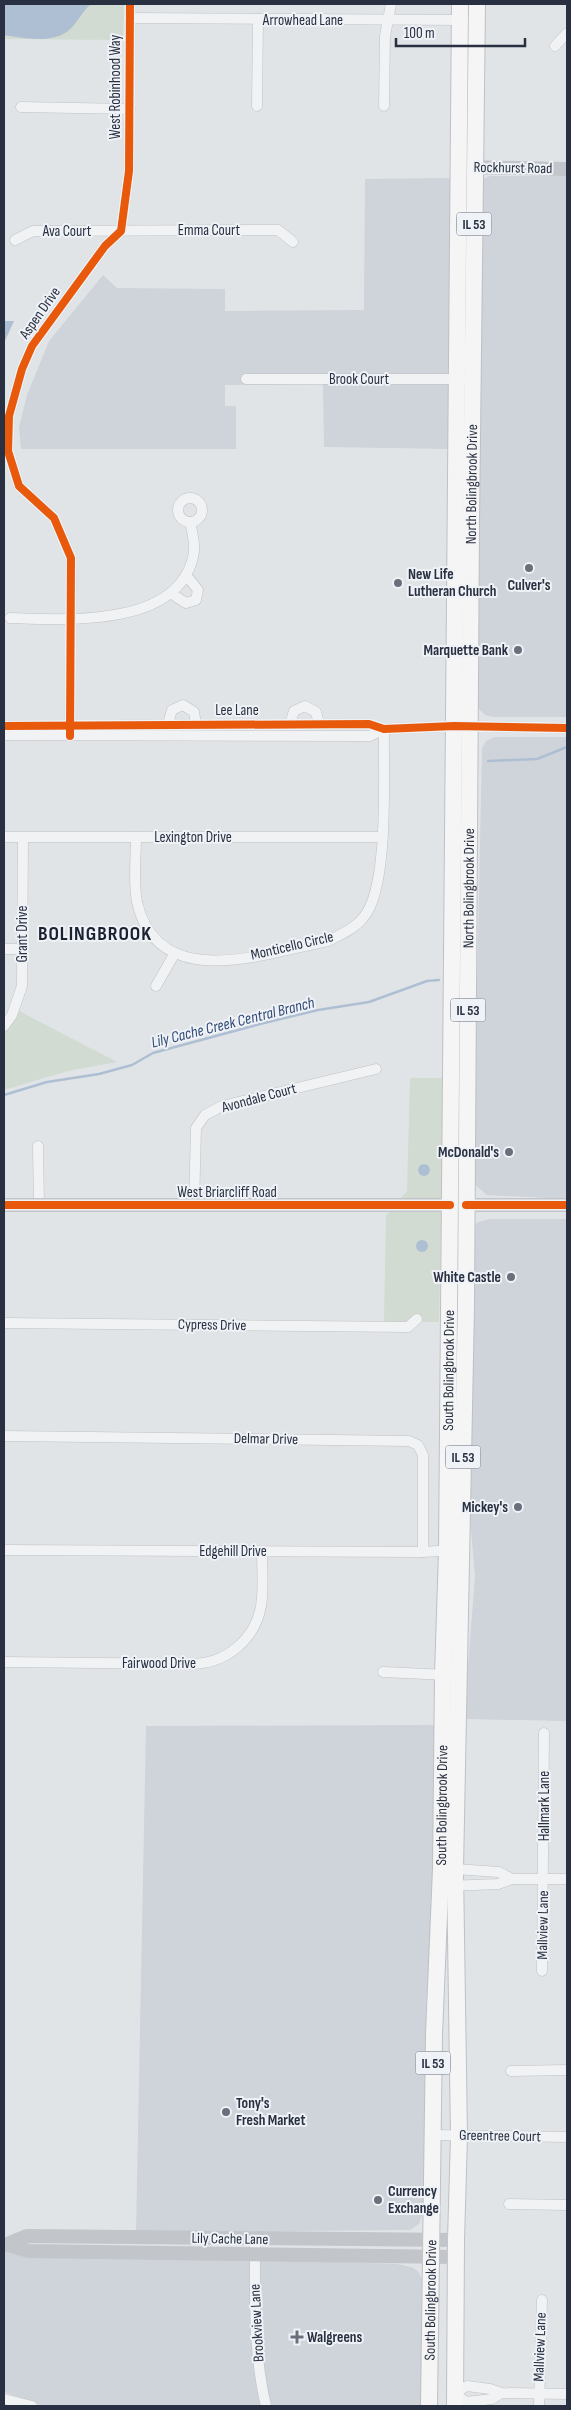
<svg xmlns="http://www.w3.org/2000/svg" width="571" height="2410" viewBox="0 0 571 2410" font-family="'Sofia Sans Condensed',sans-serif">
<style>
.built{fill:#cfd3da}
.green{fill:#d1dbd2}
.water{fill:#afbfd3}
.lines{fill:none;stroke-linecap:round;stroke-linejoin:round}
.stream{stroke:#afbfd3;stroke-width:2.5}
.street-casing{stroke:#bfc2c5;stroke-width:11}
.primary-casing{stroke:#bdc0c5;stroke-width:18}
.street{stroke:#f1f2f3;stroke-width:10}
.secondary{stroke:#c2c5c9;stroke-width:14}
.primary{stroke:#f5f5f6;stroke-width:16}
.cycleway-casing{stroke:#eff2f6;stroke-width:11}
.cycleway{stroke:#e8590c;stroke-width:8}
.poi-dot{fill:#696f7b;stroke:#eff2f6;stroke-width:2}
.labels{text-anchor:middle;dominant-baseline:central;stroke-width:4;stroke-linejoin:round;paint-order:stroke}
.shield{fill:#eff2f6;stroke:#646a77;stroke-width:1}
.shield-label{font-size:14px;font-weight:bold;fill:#283041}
.street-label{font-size:15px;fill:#283041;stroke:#eff2f6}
.poi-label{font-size:15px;font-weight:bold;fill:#283041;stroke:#eff2f6;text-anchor:start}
.water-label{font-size:16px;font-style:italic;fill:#314c76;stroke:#eff2f6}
.district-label{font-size:20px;font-weight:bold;letter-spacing:1px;fill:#1a2131;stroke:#eff2f6}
</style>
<rect width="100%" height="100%" fill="#e1e4e7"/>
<!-- built -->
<g class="built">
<path d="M490 176H567V717H493L485 715 479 709 477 701 481 186 483 179Z"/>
<path d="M452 178 451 449 324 447 323 384 225 385V406H236V449H21L19 427 27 395 49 341 103 275 117 288 225 289V311L364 310 365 179Z"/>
<path d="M495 737H567V1199L487 1195 473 1183 482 748 486 741Z"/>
<path d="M489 1219H567V1721L464 1719 475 1576 470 1518 471 1231 476 1223Z"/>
<path d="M435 1725 433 1895 426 2008 424 2210 419 2224 410 2230 136 2232 146 1726Z"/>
<path d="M4 2250 397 2264 411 2267 418 2271 422 2279 421 2406H43L4 2392Z"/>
</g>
<!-- green -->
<g class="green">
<path d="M4 4H124L123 40 4 39Z"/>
<path d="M19 1011 117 1062 68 1071 4 1090V1034Z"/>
<path d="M410 1078H444L439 1322H384L386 1216 407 1191Z"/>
</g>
<!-- water -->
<g class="water">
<path d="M4 4H91C82 11 77 24 68 31 51 44 23 38 4 35Z"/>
<path d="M4 321H14L4 343Z"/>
<circle cx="424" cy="1170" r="6"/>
<circle cx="422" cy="1246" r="6"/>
</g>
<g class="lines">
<!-- stream -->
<g class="stream">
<path d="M488 761 537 759 567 747"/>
<path d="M4 1095 47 1082 99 1074 132 1065 153 1053 260 1024 318 1010 369 1002 427 981 439 980"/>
</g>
<!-- street casing -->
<g class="street-casing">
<g id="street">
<path d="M129 18 463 20"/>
<path d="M555 46 567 33"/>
<path d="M257 106 258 19"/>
<path d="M384 106 385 36 391 4"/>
<path d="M21 107 130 109"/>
<path d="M15 240 33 231 278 230 293 242"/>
<path d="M246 379H462"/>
<circle cx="190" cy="510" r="12"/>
<path d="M172 594 186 603 196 600 198 590 186 575"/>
<path d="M10 618C67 620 182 628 194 552 195 542 192 531 190 522"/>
<path d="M168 724 172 710 183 705 194 712 196 724"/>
<path d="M290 724 294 711 305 706 316 712 319 724"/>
<path d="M4 726 369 724 384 729 454 726 567 728"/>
<path d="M4 735 370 736 384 729"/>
<path d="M70 736 71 558 54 518 19 486 8 451 9 416 22 369 32 346 105 246 121 231 129 171 130 4"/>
<path d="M4 837H382"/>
<path d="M136 837C136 858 133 882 137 902 158 994 265 953 328 941 340 935 354 929 363 918 390 888 383 771 384 729"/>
<path d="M4 949H22"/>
<path d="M156 986 175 953"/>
<path d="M4 1026 12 1015 22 986 23 838"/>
<path d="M38 1146 39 1205"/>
<path d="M194 1206 196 1128 205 1115 222 1106 376 1069"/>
<path d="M4 1323 408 1327 417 1319"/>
<path d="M4 1436 409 1441 418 1445 423 1455V1552"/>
<path d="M4 1550 423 1552 453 1550"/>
<path d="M4 1662 193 1664C226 1663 255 1640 261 1606 264 1588 262 1570 262 1552"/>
<path d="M383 1672 448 1675"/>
<path d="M455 1869 499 1872 512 1879"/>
<path d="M449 1886 498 1884 512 1879H567"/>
<path d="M542 1971 544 1733"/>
<path d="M511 2071 567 2070"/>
<path d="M433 2135 567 2137"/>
<path d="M509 2204 567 2205"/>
<path d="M255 2239C255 2295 253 2352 266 2406"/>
<path d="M501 2393 492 2399 466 2402 455 2393 467 2386 490 2389 501 2393 567 2394"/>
<path d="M4 2399 32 2406"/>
<path d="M539 2406 542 2300"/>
</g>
</g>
<!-- primary casing -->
<g class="primary-casing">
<g id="primary">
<path id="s1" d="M429 2406 434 2034 441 1869 443 1675 447 1551 460 4"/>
<path id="s2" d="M455 2406 456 2240 459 2136 455 1869 466 1305 471 523 477 4"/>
</g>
</g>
<!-- street -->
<use href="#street" class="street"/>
<!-- secondary -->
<g class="secondary">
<path d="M465 167 567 169"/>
<path d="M4 1205H567"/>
<path d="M4 2244 29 2251 455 2257"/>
<path d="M7 2244 27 2236 456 2240"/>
</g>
<!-- primary -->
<use href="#primary" class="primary"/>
<!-- cycleway casing -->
<g class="cycleway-casing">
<g id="cycleway">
<path d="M4 726 369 724 384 729 454 726 567 728"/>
<path d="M70 736 71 558 54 518 19 486 8 451 9 416 22 369 32 346 105 246 121 231 129 171 130 4"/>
<path d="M4 1205H450"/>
<path d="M466 1205H567"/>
</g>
</g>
<!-- cycleway -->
<use href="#cycleway" class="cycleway"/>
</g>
<!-- markers -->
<g class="poi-dot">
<circle cx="529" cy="568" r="5"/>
<circle cx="398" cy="583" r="5"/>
<circle cx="518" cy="650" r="5"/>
<circle cx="509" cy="1152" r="5"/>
<circle cx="511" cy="1277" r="5"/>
<circle cx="518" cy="1507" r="5"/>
<circle cx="226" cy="2112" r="5"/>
<circle cx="378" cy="2200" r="5"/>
<path d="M294.5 2329.5h5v5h5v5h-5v5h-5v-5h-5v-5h5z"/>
</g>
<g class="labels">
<!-- shield labels -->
<g class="shield">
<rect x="456.5" y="212.5" width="35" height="23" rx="4"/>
<rect x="450.5" y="998.5" width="35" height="23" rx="4"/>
<rect x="445.5" y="1445.5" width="35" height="23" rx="4"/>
<rect x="415.5" y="2051.5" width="35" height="23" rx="4"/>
</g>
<g class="shield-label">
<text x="474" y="224">IL 53</text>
<text x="468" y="1010">IL 53</text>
<text x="463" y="1457">IL 53</text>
<text x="433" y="2063">IL 53</text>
</g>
<!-- street labels -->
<g class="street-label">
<text x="303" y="20">Arrowhead Lane</text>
<text transform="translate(115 87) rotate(-90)">West Robinhood Way</text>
<text transform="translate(513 168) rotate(1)">Rockhurst Road</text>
<text x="209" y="230">Emma Court</text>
<text x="67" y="231">Ava Court</text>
<text transform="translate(40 313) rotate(-55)">Aspen Drive</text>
<text x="359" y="379">Brook Court</text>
<text stroke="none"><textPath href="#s2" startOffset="1922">North Bolingbrook Drive</textPath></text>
<text x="237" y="710">Lee Lane</text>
<text x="193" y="837">Lexington Drive</text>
<text stroke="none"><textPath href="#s2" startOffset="1518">North Bolingbrook Drive</textPath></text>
<text transform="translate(22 934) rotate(-90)">Grant Drive</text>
<text transform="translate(292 946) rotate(-13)">Monticello Circle</text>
<text transform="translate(259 1098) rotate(-15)">Avondale Court</text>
<text x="227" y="1192">West Briarcliff Road</text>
<text transform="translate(212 1325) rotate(1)">Cypress Drive</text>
<text stroke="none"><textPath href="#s1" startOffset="1036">South Bolingbrook Drive</textPath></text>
<text transform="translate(266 1439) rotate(1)">Delmar Drive</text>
<text x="233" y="1551">Edgehill Drive</text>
<text x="159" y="1663">Fairwood Drive</text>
<text stroke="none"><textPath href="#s1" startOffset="601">South Bolingbrook Drive</textPath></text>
<text transform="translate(544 1806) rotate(-90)">Hallmark Lane</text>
<text transform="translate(543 1925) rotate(-89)">Mallview Lane</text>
<text transform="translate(500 2136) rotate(1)">Greentree Court</text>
<text transform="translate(230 2239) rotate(1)">Lily Cache Lane</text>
<text stroke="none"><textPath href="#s1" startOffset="106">South Bolingbrook Drive</textPath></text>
<text transform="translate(257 2323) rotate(-93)">Brookview Lane</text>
<text transform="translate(540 2347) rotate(-88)">Mallview Lane</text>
</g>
<!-- poi labels -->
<g class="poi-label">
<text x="408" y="574">New Life<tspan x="408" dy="17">Lutheran Church</tspan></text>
<text x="529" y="585" text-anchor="middle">Culver's</text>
<text x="508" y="650" text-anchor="end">Marquette Bank</text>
<text x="499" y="1152" text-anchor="end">McDonald's</text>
<text x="501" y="1277" text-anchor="end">White Castle</text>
<text x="508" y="1507" text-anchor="end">Mickey's</text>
<text x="236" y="2103">Tony's<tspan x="236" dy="17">Fresh Market</tspan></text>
<text x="388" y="2191">Currency<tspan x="388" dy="17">Exchange</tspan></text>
<text x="307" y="2337">Walgreens</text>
</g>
<!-- water labels -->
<g class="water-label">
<text transform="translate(233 1023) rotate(-14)">Lily Cache Creek Central Branch</text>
</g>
<!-- district labels -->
<g class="district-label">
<text x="95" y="934">BOLINGBROOK</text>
</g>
</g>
<!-- border -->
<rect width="571" height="2410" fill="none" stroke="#283041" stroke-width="10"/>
<!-- scale -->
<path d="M396 38v8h129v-8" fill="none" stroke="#283041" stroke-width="2.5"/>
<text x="404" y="38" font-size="15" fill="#283041" stroke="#eff2f6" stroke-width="4" paint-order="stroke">100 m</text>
</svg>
